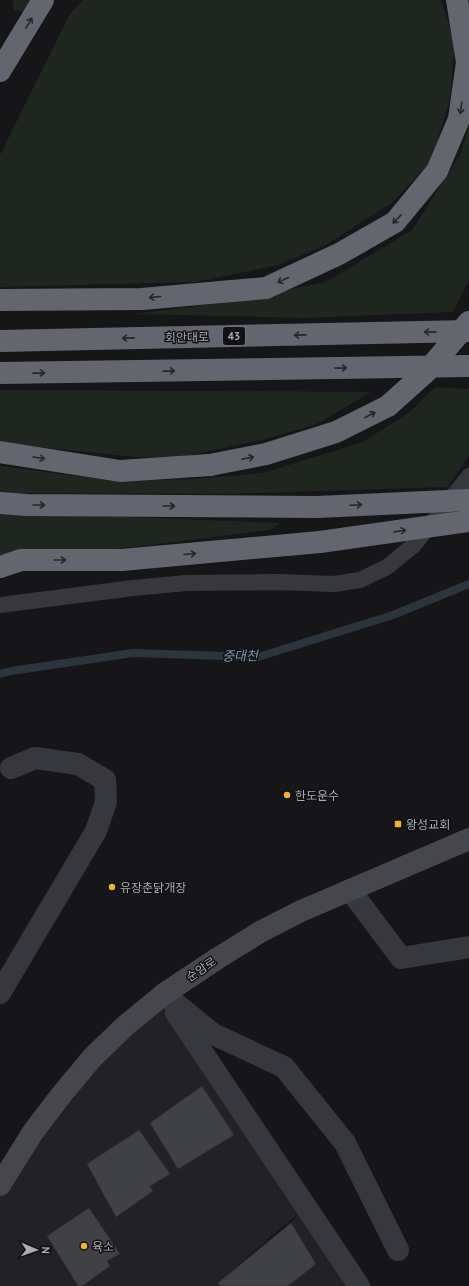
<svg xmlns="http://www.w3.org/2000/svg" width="469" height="1286" viewBox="0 0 469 1286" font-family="'PT Sans','Noto Sans KR',sans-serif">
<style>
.built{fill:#222225;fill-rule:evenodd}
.green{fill:#1e261f}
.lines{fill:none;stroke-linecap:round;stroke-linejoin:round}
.stream{stroke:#2c353c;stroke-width:8}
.building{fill:#404145;stroke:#303034}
.lane{stroke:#37383d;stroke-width:16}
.street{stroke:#37383d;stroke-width:22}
.secondary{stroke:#45474d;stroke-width:22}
.highway{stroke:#63666e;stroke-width:22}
.highway-bridge{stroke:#63666e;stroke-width:22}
.oneway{stroke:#26262a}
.poi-dot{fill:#f2b134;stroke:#111113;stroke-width:1.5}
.labels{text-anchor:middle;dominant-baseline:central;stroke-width:3;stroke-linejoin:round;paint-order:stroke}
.shield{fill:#111113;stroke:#7b7e86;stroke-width:1}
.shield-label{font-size:11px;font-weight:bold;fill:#a8adb8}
.street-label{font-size:12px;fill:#a8adb8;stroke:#111113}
.poi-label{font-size:12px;fill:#a8adb8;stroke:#111113;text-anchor:start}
.water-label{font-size:13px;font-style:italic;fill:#7f9bb3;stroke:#111113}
</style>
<rect width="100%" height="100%" fill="#161618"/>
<!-- built -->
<path class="built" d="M164 994 359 1286H0V1185L33 1132ZM301 1211 291 1223 238 1266V1265Z"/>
<!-- green -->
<g class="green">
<path d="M13 0H33L25 12 14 10Z"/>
<path d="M83 0H441L455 42 450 99 431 162 393 202 326 245 278 265 196 282 0 287V155L70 14Z"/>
<path d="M469 125V280L453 312 304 318 134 314 220 303 326 282 412 230 460 155Z"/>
<path d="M435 387 469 389V455L448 487 223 494 0 493V466L115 481 195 479 263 473 363 442 410 412Z"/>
<path d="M0 390 371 392 317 424 265 439 181 457H136L0 443Z"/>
<path d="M0 512 281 523 269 530 142 546 20 559 0 564Z"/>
</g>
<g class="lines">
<!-- stream -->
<path class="stream" d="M0 674 11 671 133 653 258 657 393 615 469 584"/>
</g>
<!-- building -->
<g class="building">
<path d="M202 1086 234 1135 178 1169 150 1123Z"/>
<path d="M139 1130 170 1174 150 1186 153 1191 116 1217 87 1164Z"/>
<path d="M89 1208 120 1254 107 1261 110 1266 82 1286H78L47 1236Z"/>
<path d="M291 1223 316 1264 288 1286H220L218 1283Z"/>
</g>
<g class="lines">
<!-- lane -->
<path class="lane" d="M0 605 133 588 186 583 279 582 334 584 360 580 387 567 414 545 469 476"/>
<!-- street -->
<g class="street">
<path d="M350 890 401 958 469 947"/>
<path d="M0 993 96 831 106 802 105 780 78 764 35 758 11 768"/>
<path d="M164 994 213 1034 284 1067 345 1143 398 1250"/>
<path d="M176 1013 359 1286"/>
</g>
<!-- secondary -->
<path class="secondary" d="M0 1185 33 1132 62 1094 92 1058 125 1026 164 994 218 958 260 932 301 911 469 839"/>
<!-- highway -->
<g class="highway">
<path d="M0 71 43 0"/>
<path d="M0 300 142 299 266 288 339 254 395 222 437 171 459 119 467 62 457 0"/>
<path d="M0 341 469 331"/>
<path d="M0 373 469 366"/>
<path d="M0 452 120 471 210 465"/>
<path d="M0 503 27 505 317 507"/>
<path d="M0 567 21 560H122L320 542"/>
</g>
<!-- highway-bridge -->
<g class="highway-bridge">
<path d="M210 465 266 454 336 432 388 406 427 371 469 322"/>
<path d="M317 507 469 500"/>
<path d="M320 542 469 521"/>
</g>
</g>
<!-- one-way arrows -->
<defs><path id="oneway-shaft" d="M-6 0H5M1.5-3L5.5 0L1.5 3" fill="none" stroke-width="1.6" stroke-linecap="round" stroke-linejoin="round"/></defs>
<g class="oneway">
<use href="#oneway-shaft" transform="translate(29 23) rotate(-59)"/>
<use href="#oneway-shaft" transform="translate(461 108) rotate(98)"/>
<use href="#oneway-shaft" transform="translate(397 219) rotate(134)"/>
<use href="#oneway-shaft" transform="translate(283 280) rotate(155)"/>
<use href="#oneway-shaft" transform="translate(155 297) rotate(175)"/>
<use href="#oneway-shaft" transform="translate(430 332) rotate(179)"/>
<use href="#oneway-shaft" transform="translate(300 335) rotate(179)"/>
<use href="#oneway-shaft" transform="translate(128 338) rotate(179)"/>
<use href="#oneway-shaft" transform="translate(341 368) rotate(-1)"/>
<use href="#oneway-shaft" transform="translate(169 371) rotate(-1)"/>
<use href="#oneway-shaft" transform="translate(39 373) rotate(-1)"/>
<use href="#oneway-shaft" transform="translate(370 415) rotate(-27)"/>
<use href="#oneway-shaft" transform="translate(39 458) rotate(9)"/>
<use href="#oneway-shaft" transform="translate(248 458) rotate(-11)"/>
<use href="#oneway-shaft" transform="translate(39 505)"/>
<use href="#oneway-shaft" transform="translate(356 505) rotate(-3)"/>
<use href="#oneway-shaft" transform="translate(169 506)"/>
<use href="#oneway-shaft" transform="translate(400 531) rotate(-8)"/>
<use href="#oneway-shaft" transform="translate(190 554) rotate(-5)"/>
<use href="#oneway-shaft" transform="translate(60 560)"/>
</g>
<!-- markers -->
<g class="poi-dot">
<circle cx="287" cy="795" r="4"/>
<rect x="394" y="820" width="8" height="8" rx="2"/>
<circle cx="112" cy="887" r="4"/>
<circle cx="84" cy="1246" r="4"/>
</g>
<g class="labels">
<!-- shield labels -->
<rect class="shield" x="223" y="327" width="22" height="18" rx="3"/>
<g class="shield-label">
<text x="234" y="336">43</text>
</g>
<!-- street labels -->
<g class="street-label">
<text transform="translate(187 337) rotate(-1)">회안대로</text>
<text transform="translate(201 969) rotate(-34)">순암로</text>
</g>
<!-- poi labels -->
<g class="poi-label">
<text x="295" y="795">한도운수</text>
<text x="406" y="824">왕성교회</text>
<text x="120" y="887">유장춘닭개장</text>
<text x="92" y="1246">육소</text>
</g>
<!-- water labels -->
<g class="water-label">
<text transform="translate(240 656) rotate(-1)">중대천</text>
</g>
</g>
<!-- north arrow -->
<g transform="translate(36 1250) rotate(92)" stroke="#111113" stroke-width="3" paint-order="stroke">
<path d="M0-3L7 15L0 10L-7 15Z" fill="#a8adb8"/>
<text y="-6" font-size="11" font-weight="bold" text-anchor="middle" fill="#a8adb8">N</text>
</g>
</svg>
